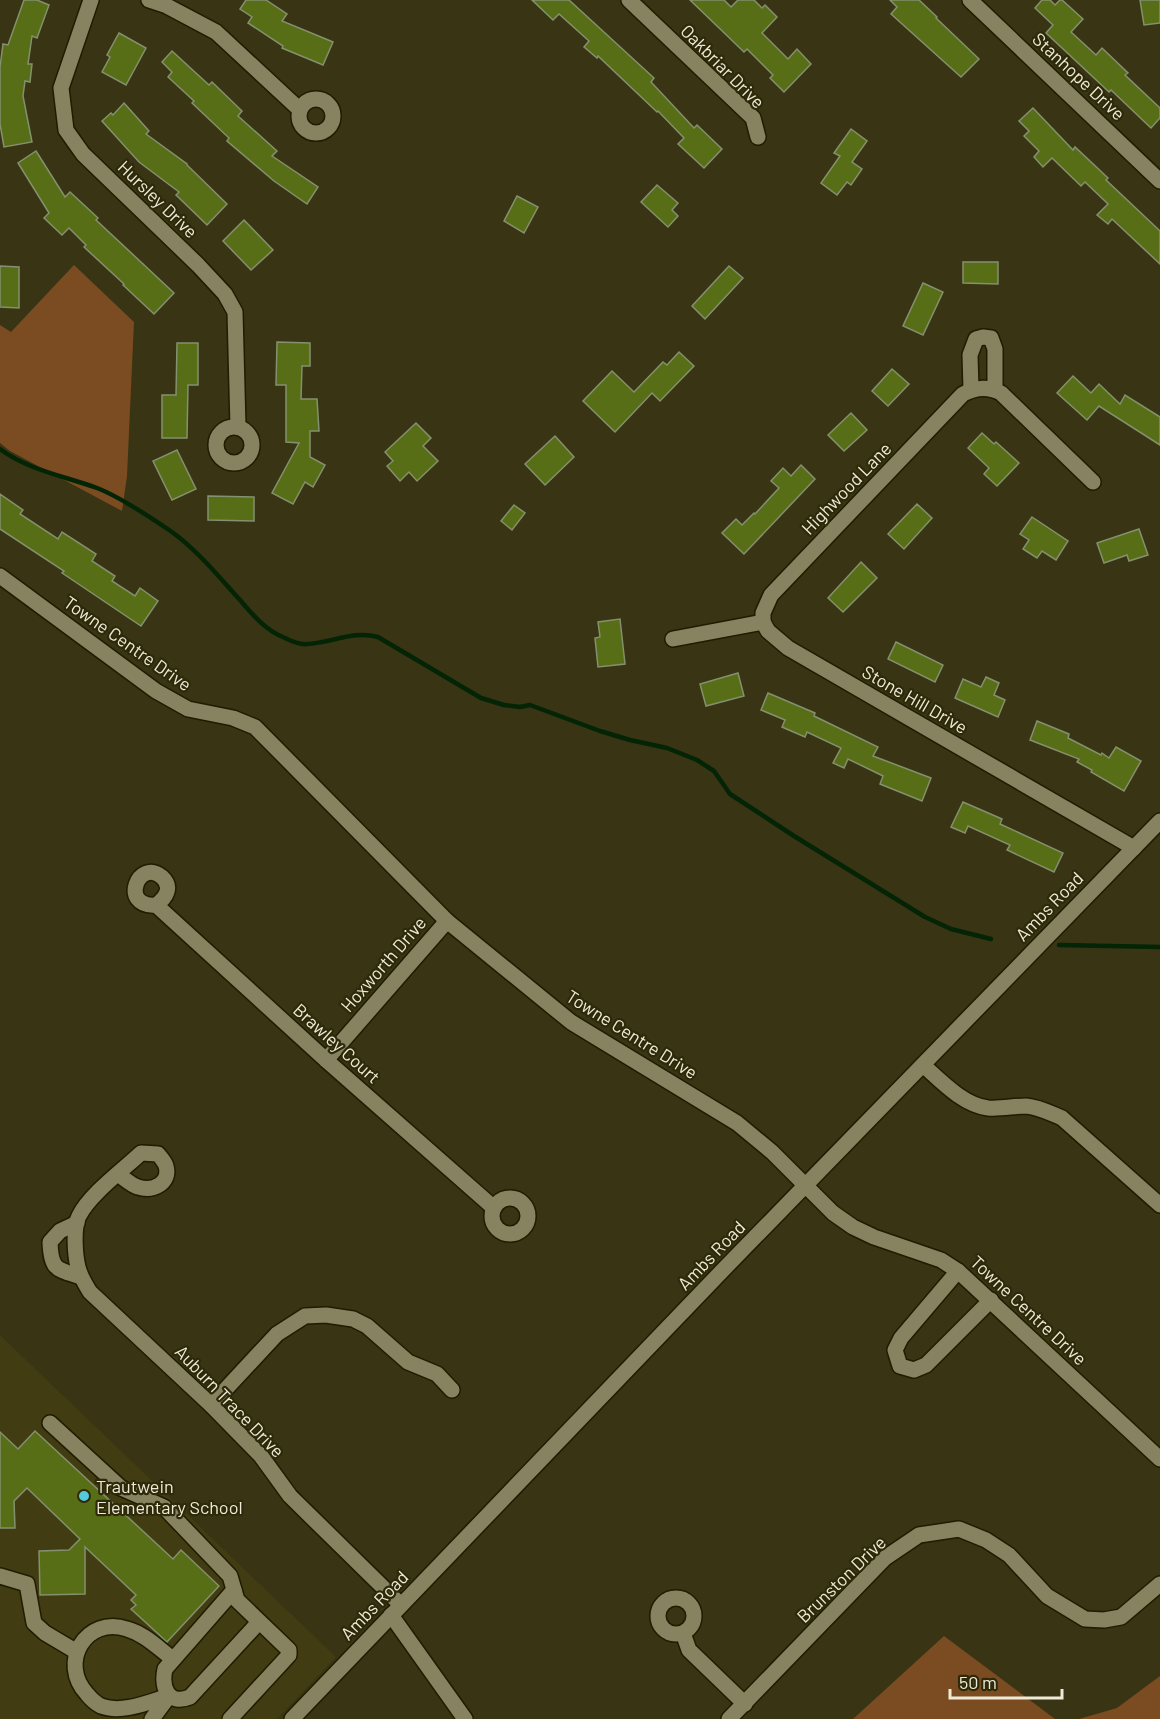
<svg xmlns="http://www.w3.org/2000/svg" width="1160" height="1719" viewBox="0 0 1160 1719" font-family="Barlow,sans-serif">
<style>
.built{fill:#413c12}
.green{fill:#7b4c21}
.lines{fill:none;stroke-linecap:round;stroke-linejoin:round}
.stream{stroke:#032506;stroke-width:4.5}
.building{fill:#576e16;stroke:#84906f;stroke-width:1.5}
.minor-casing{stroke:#201c00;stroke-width:18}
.minor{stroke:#878360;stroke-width:15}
.poi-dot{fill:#53cbdc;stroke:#2e2a09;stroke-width:2}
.labels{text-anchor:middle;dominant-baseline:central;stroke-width:4.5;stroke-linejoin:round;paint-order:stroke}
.street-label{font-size:18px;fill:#edebd8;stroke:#2e2a09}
.poi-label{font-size:18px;fill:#edebd8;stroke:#2e2a09;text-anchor:start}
</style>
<rect width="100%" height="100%" fill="#383414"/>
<!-- built -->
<path class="built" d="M0 1335 336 1657 277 1719H0Z"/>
<!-- green -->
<g class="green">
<path d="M74 265 134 322 127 476 122 511 10 451 0 443V325L11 332Z"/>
<path d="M944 1636 1055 1719H853Z"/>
<path d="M1160 1676V1719H1079L1117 1708Z"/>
</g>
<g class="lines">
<!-- stream -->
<g class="stream">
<path d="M0 449C28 470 64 476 97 488 118 496 153 519 172 532 198 551 219 577 240 600 253 615 266 631 285 638 291 641 300 645 307 644 332 643 353 630 378 637L481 698 504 705 520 707 530 705 600 731 630 740 667 748 697 760 714 771 730 794 794 836 925 917 951 929 991 939"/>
<path d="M1059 945 1160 947"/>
</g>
</g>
<!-- building -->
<g class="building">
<path d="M24 0H37L49 5 37 38 32 36 28 64H32L30 82 25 81 23 96 32 142 4 147 0 124V67L3 44 8 45Z"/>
<path d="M246 0H266L287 14 282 21 333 42 323 65 282 48 283 46 248 23 252 17 240 9Z"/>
<path d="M532 0H569L654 78 651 82 694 128 697 125 722 149 704 168 678 144 684 138 658 111 657 112 598 56 597 58 584 47 589 41 559 14 553 20Z"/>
<path d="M690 0H724L731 7 738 0H754L762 8 765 5 777 17 762 33 788 59 797 49 811 64 784 92 770 78 773 75 747 49 744 52Z"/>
<path d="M890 0H919L937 17 936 18 979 59 961 77 891 14 897 7Z"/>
<path d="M1042 0H1050L1055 5 1060 0H1062L1083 19 1071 32 1096 55 1102 48 1128 73 1125 75 1160 108V118L1151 128 1111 90 1109 92 1046 33 1053 25 1035 8Z"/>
<path d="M1140 0H1160V23L1144 25Z"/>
<path d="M119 33 146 48 126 85 102 72 110 57 107 55Z"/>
<path d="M172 51 209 85 212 82 242 111 238 116 277 151 272 156 318 187 307 204 274 181 227 141 229 138 192 103 194 101 168 77 172 72 162 62Z"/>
<path d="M124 103 149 131 146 134 187 164V165L227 204 207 225 176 195 179 192 139 162 102 121 111 113 113 115Z"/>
<path d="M1033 108 1073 150 1075 147 1108 178 1106 180 1160 231V264L1112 219 1108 224 1097 215 1108 204 1085 182 1081 186 1052 158 1043 167 1034 157 1039 151 1024 136 1029 131 1019 121Z"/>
<path d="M851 129 867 141 852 162 862 169 851 185 847 182 837 195 821 183 840 156 834 153Z"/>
<path d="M36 151 65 197 70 192 98 218 96 220 174 293 154 314 123 285 124 284 84 247 86 245 69 228 62 235 44 218 49 213 18 163Z"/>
<path d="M657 185 678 203 672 210 678 216 668 227 641 202Z"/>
<path d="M517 196 538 207 524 233 504 221Z"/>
<path d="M244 220 273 250 251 270 223 241Z"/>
<path d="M963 262H998V284L963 283Z"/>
<path d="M0 266 19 267V308L0 307Z"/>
<path d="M729 266 743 278 705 319 692 306Z"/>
<path d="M923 283 943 292 923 335 903 326Z"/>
<path d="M277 342 310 343V366H302L301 399H317L319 431H310V457L325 465 313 487 305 482 293 504 272 493 299 443 286 442V385H276Z"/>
<path d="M177 343H198V385H188L187 438H162V395H176Z"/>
<path d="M679 352 694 366 660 401 652 393 615 432 583 401 612 371 634 392 663 362 667 365Z"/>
<path d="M892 369 909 384 888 406 872 391Z"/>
<path d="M1073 376 1091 393 1099 384 1120 404 1125 395 1160 417V445L1099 406 1087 420 1057 393Z"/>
<path d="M851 413 867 430 844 451 828 435Z"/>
<path d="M416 423 431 438 423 446 438 461 417 481 409 472 400 481 387 466 393 461 385 452Z"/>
<path d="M982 433 994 444 996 442 1019 463 997 486 984 474 989 468 968 448Z"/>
<path d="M555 436 574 457 545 485 525 464Z"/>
<path d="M177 450 196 489 172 500 153 461Z"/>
<path d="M801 465 815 479 744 554 722 533 736 519 742 525 754 513 755 514 779 488 771 481 783 468 791 476Z"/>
<path d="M0 494 23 510 20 514 58 539 62 532 96 554 92 561 115 576 112 581 135 596 140 588 158 601 141 626 62 573 64 571 0 529Z"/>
<path d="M208 496 254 497V521L208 520Z"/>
<path d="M917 504 932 518 904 549 888 534Z"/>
<path d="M514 505 525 513 512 530 501 521Z"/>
<path d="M1032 517 1068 541 1056 560 1042 551 1037 558 1023 549 1029 540 1020 534Z"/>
<path d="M1139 529 1148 555 1129 561 1127 555 1104 563 1097 543Z"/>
<path d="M861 562 877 578 843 612 828 598Z"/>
<path d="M620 619 625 664 598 667 595 638 600 637 598 622Z"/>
<path d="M896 642 943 665 935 682 888 659Z"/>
<path d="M738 673 744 696 706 706 700 684Z"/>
<path d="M986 677 999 683 994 695 1005 700 998 717 955 698 963 679 981 687Z"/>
<path d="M768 693 815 713 814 716 878 747 873 756 931 778 922 801 880 784 883 776 848 759 844 768 833 763 841 748 807 732 805 737 782 727 785 720 761 710Z"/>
<path d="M1037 721 1069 734 1068 738 1101 755 1102 753 1109 758 1116 747 1141 761 1124 791 1091 772 1092 770 1077 762 1079 759 1030 740Z"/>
<path d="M963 802 1002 819 1000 824 1063 853 1054 872 1007 850 1010 845 968 826 965 833 951 827Z"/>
<path d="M35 1431 173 1559 181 1550 219 1586 167 1642 131 1609 136 1605 131 1600 136 1595 85 1547V1594L40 1595 39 1551 69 1550 80 1539 27 1488 14 1501 15 1528H0V1432L18 1449Z"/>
</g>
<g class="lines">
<!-- minor casing -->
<g class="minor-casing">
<g id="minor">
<path d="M91 0 61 88 66 130 83 154 198 265 225 294 235 312 238 427"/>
<path d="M149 0 167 6 216 32 299 109"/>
<path d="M629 0 753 118 758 137"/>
<path d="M970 0 1160 181"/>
<circle cx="316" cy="116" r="17"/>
<path d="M971 389 970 355 976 339 983 337 991 338 995 349V389"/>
<circle cx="234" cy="445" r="18"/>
<path d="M0 576 156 691 188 709 233 718 255 727 447 921 571 1022 737 1123 772 1152 833 1213 853 1227 874 1237 941 1260 958 1271 1160 1459"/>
<path d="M763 622V613L771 595 963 394C976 387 988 386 1001 393L1093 482"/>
<path d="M673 639 763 622 768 631 788 648 1134 848"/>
<path d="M156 905C166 898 173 887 162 877 138 857 119 908 156 905L326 1060 494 1208"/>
<path d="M326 1060 447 921"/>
<path d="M923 1065C941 1081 963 1105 988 1108 1001 1109 1014 1106 1026 1106 1039 1107 1050 1113 1062 1118L1160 1205"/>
<path d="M118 1174C124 1178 131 1185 138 1187 153 1192 171 1183 166 1166 165 1162 161 1158 158 1154L141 1153C123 1170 90 1194 79 1216 73 1227 75 1255 78 1267 80 1276 85 1284 90 1292L211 1405 261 1456 290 1496 401 1605"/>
<circle cx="510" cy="1216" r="18"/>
<path d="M77 1223 60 1231 50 1242C51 1270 56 1269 81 1277"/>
<path d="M958 1271 901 1338 895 1350 900 1366 914 1370 926 1365 991 1300"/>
<path d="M211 1405 277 1334 305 1316 326 1315 353 1319 367 1326 408 1362 437 1374 452 1390"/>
<path d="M50 1423 121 1488 164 1507 230 1576 237 1600 289 1650V1655L230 1719"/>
<path d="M0 1576 27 1584 34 1623 45 1633 77 1652"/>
<path d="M234 1590 165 1669C161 1687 168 1706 190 1697L259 1622"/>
<circle cx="676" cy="1616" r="18"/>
<path d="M391 1615 465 1719"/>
<path d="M683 1633 689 1650 745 1704"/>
<path d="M169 1696C149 1702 122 1714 101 1706 95 1703 91 1699 87 1694 58 1663 86 1615 127 1629 145 1634 158 1648 173 1659"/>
<path d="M152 1719 169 1696"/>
<path d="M292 1719 721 1272 1160 821"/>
<path d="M729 1719 885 1558 919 1535 959 1529 986 1540 1009 1555 1047 1596 1085 1619 1104 1620 1121 1617 1160 1584"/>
</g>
</g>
<!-- minor -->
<use href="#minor" class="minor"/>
</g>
<!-- markers -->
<circle class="poi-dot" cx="84" cy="1496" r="6"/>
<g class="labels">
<!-- street labels -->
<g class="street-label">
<text transform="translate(723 66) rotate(45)">Oakbriar Drive</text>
<text transform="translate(1079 76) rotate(43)">Stanhope Drive</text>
<text transform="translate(158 199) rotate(44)">Hursley Drive</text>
<text transform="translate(846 488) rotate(-46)">Highwood Lane</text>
<text transform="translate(128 643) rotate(35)">Towne Centre Drive</text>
<text transform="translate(915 699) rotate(30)">Stone Hill Drive</text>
<text transform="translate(1049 906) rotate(-46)">Ambs Road</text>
<text transform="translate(383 964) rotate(-49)">Hoxworth Drive</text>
<text transform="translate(632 1034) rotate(32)">Towne Centre Drive</text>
<text transform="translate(337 1043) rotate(42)">Brawley Court</text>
<text transform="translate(711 1255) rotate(-46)">Ambs Road</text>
<text transform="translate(1029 1310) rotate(43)">Towne Centre Drive</text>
<text transform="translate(230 1401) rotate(46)">Auburn Trace Drive</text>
<text transform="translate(841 1579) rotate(-44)">Brunston Drive</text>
<text transform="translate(374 1605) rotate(-46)">Ambs Road</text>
</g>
<!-- poi labels -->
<g class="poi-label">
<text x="96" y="1486">Trautwein<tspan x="96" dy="21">Elementary School</tspan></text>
</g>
</g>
<!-- scale -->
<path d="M950 1689v9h112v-9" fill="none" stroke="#edebd8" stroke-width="3"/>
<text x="959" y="1689" font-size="18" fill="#edebd8" stroke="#2e2a09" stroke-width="4.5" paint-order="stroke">50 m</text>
</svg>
